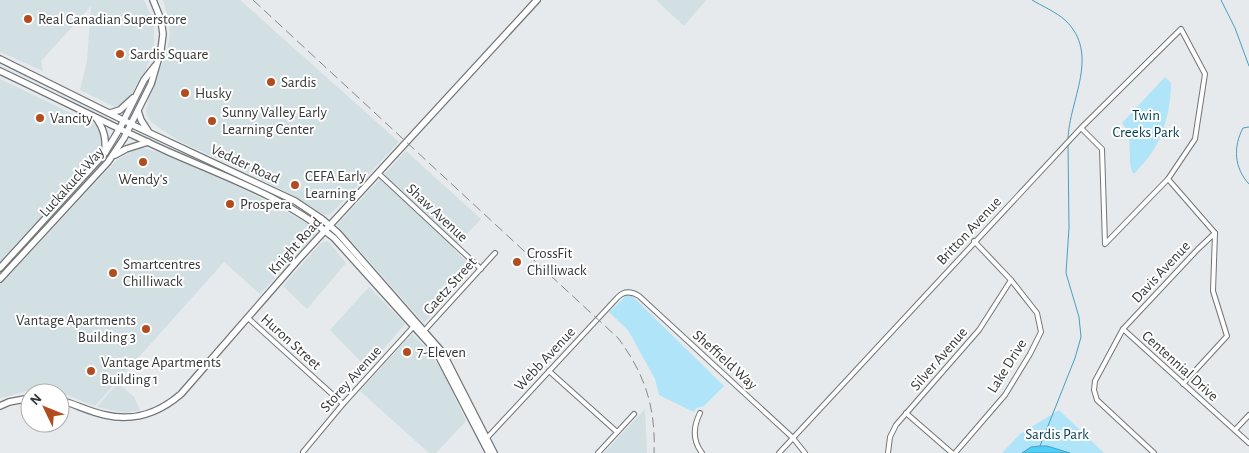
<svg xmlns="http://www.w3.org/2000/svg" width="1249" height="453" viewBox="0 0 1249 453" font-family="'Alegreya Sans',sans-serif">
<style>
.built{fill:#d2dfe3}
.green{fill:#b0e4f9}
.water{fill:#4ecef9;stroke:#46a0bf}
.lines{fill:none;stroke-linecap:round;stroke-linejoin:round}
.stream{stroke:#46a0bf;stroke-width:1}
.street-casing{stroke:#727577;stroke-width:6}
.secondary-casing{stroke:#727577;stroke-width:8}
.street{stroke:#fff;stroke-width:4}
.secondary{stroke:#fff;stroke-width:5.5}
.rail{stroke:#86898a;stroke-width:1;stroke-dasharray:10 5;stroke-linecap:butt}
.poi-dot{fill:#b24c1f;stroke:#fff;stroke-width:2}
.labels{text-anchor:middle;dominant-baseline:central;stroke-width:4;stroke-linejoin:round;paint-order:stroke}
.poi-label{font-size:15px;fill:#353637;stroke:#fff;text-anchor:start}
.park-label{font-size:15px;fill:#023e4f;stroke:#fff}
.street-label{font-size:15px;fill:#353637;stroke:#fff}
</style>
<rect width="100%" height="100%" fill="#e6eaec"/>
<!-- built -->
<g class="built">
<path d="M0 0H144L154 22V48L144 74 140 78 128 101 121 106 115 107 80 90 87 61 91 6 41 61 43 71 0 52Z"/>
<path d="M163 0H240L399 142 332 213 328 215 323 214 296 197 244 171 179 141 151 122 147 116 146 110 149 98 167 51 170 35 169 20Z"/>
<path d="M656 0H706L684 26Z"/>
<path d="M0 79 100 127 104 143 97 158 0 261Z"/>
<path d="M140 147 164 154 228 181 315 227 316 234 260 294 224 262 95 406 89 404 65 394 39 390 27 391 0 398V285L117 160Z"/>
<path d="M406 151 481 219 453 248 472 267 424 323 337 225Z"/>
<path d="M328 241 346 263 307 309 283 286 321 243Z"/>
<path d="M369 287 405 324 367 368 330 330Z"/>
<path d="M412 334 428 350 443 373 466 421 436 453H429L360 391Z"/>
<path d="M118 383 134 397 140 410 125 413 97 407Z"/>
<path d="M645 409 647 453H604Z"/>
</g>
<!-- green -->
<g class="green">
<path d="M1165 77 1171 83C1171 105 1165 134 1152 152 1147 160 1140 167 1134 174 1125 163 1136 139 1122 123Z"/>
<path d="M627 295H631L724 386 704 406 696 408 694 412 659 395 655 379 628 330 609 312Z"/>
<path d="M1059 410 1104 453H1002L1020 434Z"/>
</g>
<!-- water -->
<path class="water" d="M1040 446H1047L1070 453H1022L1031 447Z"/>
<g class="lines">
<!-- stream -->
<g class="stream">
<path d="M1032 0C1042 6 1056 12 1065 20 1101 54 1069 100 1068 139"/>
<path d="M1221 0 1235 28 1249 66"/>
<path d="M1249 127 1243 128C1233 147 1234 168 1249 184"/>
<path d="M1040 446 1075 358 1081 337 1079 317 1066 273 1069 228 1068 143"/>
</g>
<!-- street casing -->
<g class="street-casing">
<g id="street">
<path d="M378 173 481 269"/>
<path d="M1168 179 1215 233 1213 291 1227 336 1183 384"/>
<path d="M248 318 343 404"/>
<path d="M1123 329 1198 249 1215 233"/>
<path d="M424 331 495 253"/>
<path d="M549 371 617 432"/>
<path d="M700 413C693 427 692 440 702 453"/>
<path d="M906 413 952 453"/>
<path d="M1235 430 1249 415"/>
<path d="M486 439 618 297C624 291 631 291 639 296L793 438 805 453"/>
<path d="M303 452 343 404 414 326"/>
<path d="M598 453 634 414"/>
<path d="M779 453 1081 128 1181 29 1205 74 1195 139 1168 179 1105 244 1102 149 1081 128"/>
<path d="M888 453 890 437 896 425 979 330 1011 280"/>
<path d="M955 453 1005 395 1030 354 1041 332 1037 313 1011 280 974 241"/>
<path d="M1154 453 1097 400 1094 390 1095 381 1123 329 1249 443"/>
</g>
</g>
<!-- secondary casing -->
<g class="secondary-casing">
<g id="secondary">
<path d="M0 59 137 127 295 201 322 219 338 233 443 353 494 453"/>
<path d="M0 71C57 98 112 126 169 152 226 177 286 198 334 238L436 351 489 453"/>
<path d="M138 111 141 120 148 131"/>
<path d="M110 113 120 110 133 98"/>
<path d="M96 118C104 129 106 138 105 151"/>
<path d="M115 155 126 149 148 142"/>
<path d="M0 268 105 153 120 128 144 80 155 66"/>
<path d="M0 279 108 162 124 138 151 84 161 50 163 34 161 20 153 0"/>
<path d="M60 400C75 404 90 412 105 415 135 422 159 413 181 394L297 261 537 0"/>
<path d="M0 406 9 402 30 398"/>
</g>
</g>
<!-- street -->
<use href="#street" class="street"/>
<!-- secondary -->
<use href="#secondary" class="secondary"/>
<!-- rail -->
<path class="rail" d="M253 0 618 338C645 374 656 408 654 453"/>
</g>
<!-- markers -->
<g class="poi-dot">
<circle cx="28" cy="19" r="5"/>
<circle cx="120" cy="54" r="5"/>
<circle cx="271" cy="82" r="5"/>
<circle cx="185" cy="93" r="5"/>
<circle cx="40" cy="118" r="5"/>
<circle cx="212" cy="121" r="5"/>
<circle cx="143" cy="162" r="5"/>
<circle cx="295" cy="185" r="5"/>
<circle cx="230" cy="204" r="5"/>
<circle cx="517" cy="262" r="5"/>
<circle cx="113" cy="273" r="5"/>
<circle cx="146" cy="329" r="5"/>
<circle cx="407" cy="352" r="5"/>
<circle cx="91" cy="371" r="5"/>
</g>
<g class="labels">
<!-- poi labels -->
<g class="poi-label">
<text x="38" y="19">Real Canadian Superstore</text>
<text x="130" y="54">Sardis Square</text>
<text x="281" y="82">Sardis</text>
<text x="195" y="93">Husky</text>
<text x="222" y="112">Sunny Valley Early<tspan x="222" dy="17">Learning Center</tspan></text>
<text x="50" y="118">Vancity</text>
<text x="305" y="176">CEFA Early<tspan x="305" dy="17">Learning</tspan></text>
<text x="143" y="179" text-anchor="middle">Wendy's</text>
<text x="240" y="204">Prospera</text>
<text x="527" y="253">CrossFit<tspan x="527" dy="17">Chilliwack</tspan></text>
<text x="123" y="264">Smartcentres<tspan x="123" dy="17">Chilliwack</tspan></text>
<text x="136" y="320" text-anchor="end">Vantage Apartments<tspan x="136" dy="17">Building 3</tspan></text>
<text x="417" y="352">7-Eleven</text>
<text x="101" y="362">Vantage Apartments<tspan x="101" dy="17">Building 1</tspan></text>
</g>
<!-- park labels -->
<g class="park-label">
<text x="1146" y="115">Twin<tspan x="1146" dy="17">Creeks Park</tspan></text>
<text x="1057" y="434">Sardis Park</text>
</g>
<!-- street labels -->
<g class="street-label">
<text transform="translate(245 164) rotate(25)">Vedder Road</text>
<text transform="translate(72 182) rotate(-48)">Luckakuck Way</text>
<text transform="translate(437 213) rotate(43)">Shaw Avenue</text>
<text transform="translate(969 231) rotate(-47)">Britton Avenue</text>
<text transform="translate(295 246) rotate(-48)">Knight Road</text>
<text transform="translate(1161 272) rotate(-47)">Davis Avenue</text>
<text transform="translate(450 286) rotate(-48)">Gaetz Street</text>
<text transform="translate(291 342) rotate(42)">Huron Street</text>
<text transform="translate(545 359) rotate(-47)">Webb Avenue</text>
<text transform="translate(939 359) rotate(-49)">Silver Avenue</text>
<text transform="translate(725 360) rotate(42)">Sheffield Way</text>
<text transform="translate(1007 366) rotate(-58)">Lake Drive</text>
<text transform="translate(1180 366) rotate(42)">Centennial Drive</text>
<text transform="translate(351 379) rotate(-48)">Storey Avenue</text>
</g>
</g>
<!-- north arrow -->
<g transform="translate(45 408) rotate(313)"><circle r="24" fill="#ffffff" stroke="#aeafaf"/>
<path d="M0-4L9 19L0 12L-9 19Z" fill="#b24c1f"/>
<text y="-8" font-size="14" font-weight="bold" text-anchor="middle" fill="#353637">N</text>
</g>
</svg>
